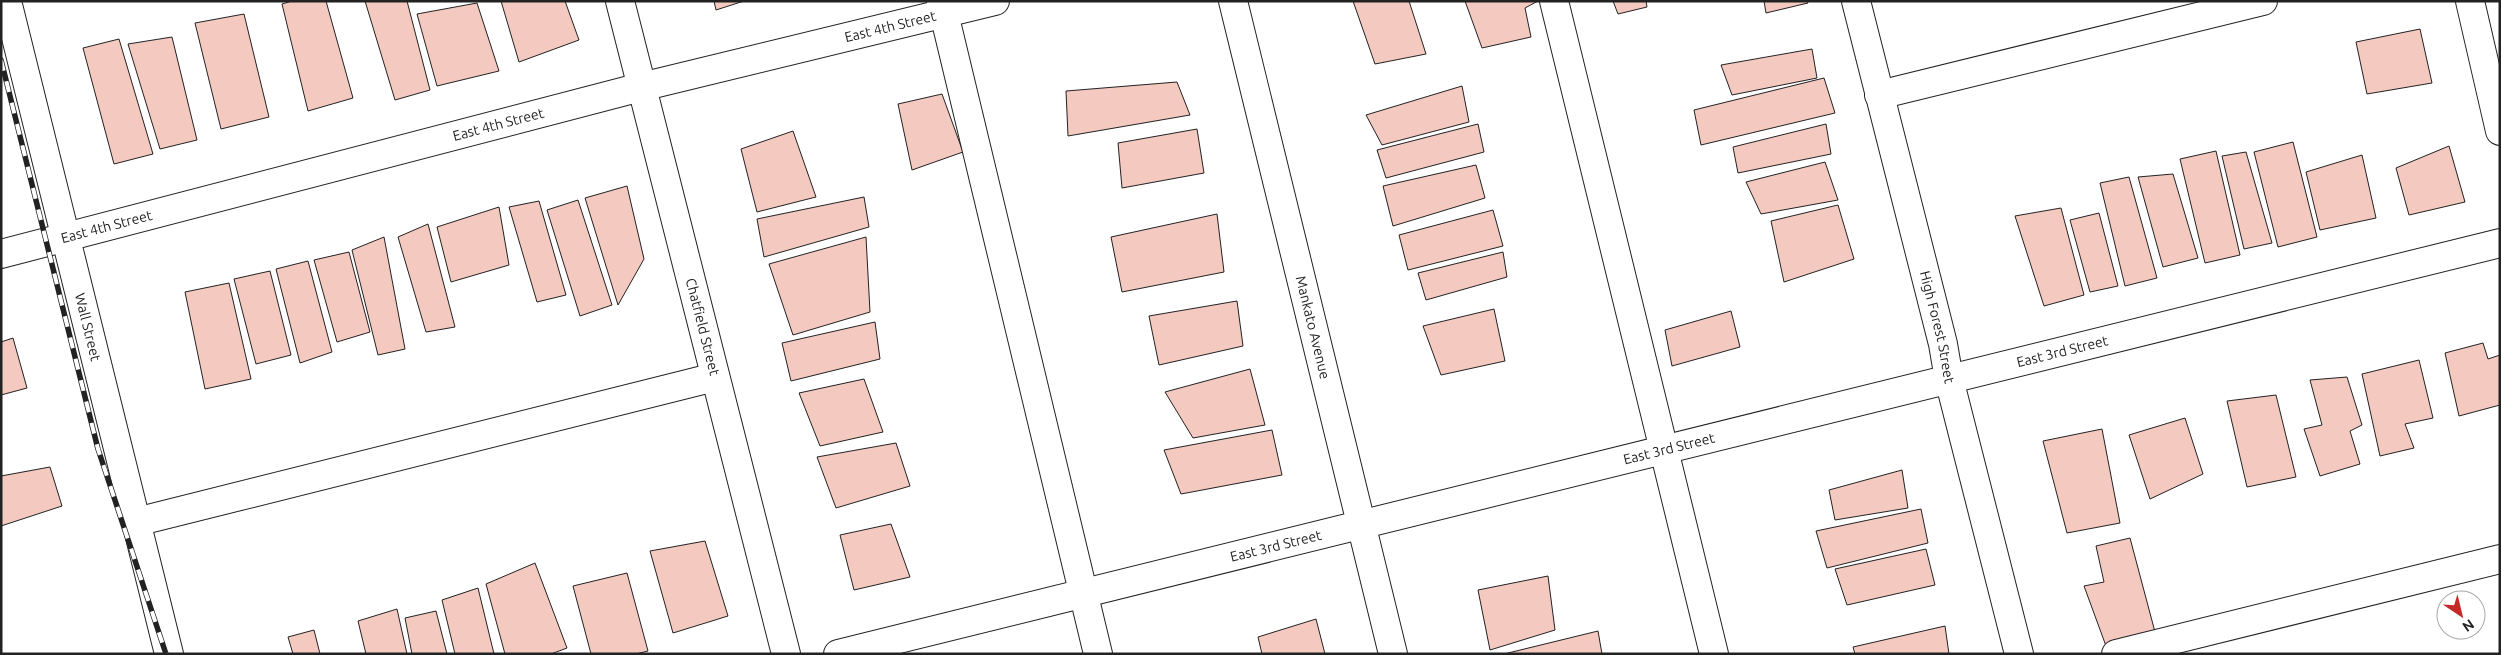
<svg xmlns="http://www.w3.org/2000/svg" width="2501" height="655" viewBox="0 0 2501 655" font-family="Ubuntu,sans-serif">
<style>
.building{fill:#f3c9c0;stroke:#222}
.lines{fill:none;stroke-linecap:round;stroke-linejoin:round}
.minor-casing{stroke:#222;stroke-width:30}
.minor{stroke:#fff;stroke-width:28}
.rail-casing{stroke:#222;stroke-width:5.5}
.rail{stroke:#fff;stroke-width:4;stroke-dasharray:11;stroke-linecap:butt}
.labels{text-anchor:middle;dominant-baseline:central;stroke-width:4;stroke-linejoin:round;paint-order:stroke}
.street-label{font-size:14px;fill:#222;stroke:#fff}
</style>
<rect width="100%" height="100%" fill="#fff"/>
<!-- building -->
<g class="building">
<path d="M292 1H326L353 98 308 111 282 4Z"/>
<path d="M365 1H407L430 90 395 100Z"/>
<path d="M501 1H565L579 40 519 62Z"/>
<path d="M714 1H744L716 10Z"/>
<path d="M1353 1H1409L1426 54 1375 64Z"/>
<path d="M1465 1H1538L1525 8 1531 37 1482 48Z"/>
<path d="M1613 1H1646L1647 7 1618 14Z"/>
<path d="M1764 1H1807L1808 3 1766 13Z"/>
<path d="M477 3 499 71 437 86 417 14Z"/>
<path d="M244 14 269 117 221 129 195 23Z"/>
<path d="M2420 29 2432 83 2367 94 2356 42Z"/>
<path d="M172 37 197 140 160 149 128 44Z"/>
<path d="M119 39 153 154 114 164 83 48Z"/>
<path d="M1812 49 1817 78 1732 95 1721 65Z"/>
<path d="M1824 78 1835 113 1701 145 1694 110Z"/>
<path d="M1177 82 1190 115 1068 136 1066 91Z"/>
<path d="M1462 86 1469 122 1382 145 1366 115Z"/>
<path d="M942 94 963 152 912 170 898 104Z"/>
<path d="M1478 124 1484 152 1386 178 1377 150Z"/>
<path d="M1826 124 1831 154 1738 173 1733 147Z"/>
<path d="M1197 129 1204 173 1122 188 1118 143Z"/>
<path d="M793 131 816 197 757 212 741 149Z"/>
<path d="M2293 142 2317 237 2278 247 2254 152Z"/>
<path d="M2449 146 2465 202 2409 215 2396 168Z"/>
<path d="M2216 151 2240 255 2205 263 2180 159Z"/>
<path d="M2246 152 2272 243 2244 249 2222 156Z"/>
<path d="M2362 155 2376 218 2320 230 2306 172Z"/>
<path d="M1825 162 1838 200 1761 214 1746 182Z"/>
<path d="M1476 165 1485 198 1393 226 1383 186Z"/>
<path d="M2173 174 2198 258 2163 267 2138 177Z"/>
<path d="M2129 177 2157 278 2125 286 2100 183Z"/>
<path d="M627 186 644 259 618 305 585 198Z"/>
<path d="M864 197 869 227 764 257 757 219Z"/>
<path d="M578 200 612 305 580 316 547 210Z"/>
<path d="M539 201 566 295 537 302 509 207Z"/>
<path d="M1838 205 1854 259 1784 282 1771 221Z"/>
<path d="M499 207 509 265 451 282 437 227Z"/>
<path d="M2061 208 2084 295 2044 306 2015 216Z"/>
<path d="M1493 210 1503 246 1408 270 1399 235Z"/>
<path d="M2099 213 2118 286 2090 292 2070 220Z"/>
<path d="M1217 214 1224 272 1122 292 1111 237Z"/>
<path d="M428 224 455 327 426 332 398 237Z"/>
<path d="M384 237 405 349 378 355 352 250Z"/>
<path d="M866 237 870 312 793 335 769 264Z"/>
<path d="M349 252 370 332 337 342 314 260Z"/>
<path d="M1503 252 1507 277 1426 300 1418 273Z"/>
<path d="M308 261 332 352 300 363 276 269Z"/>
<path d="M270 271 291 355 256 364 234 279Z"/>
<path d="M229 283 251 379 205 389 185 292Z"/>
<path d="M1237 301 1243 346 1159 365 1149 316Z"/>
<path d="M1494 309 1505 361 1441 375 1423 326Z"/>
<path d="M1731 311 1740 347 1672 366 1665 330Z"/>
<path d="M875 322 880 359 791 381 782 343Z"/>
<path d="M13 338 27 388 1 395V342Z"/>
<path d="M2483 343 2488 359 2500 355V405L2459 416 2445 353Z"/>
<path d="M2419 360 2433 418 2405 424 2414 448 2380 456 2362 374Z"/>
<path d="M1250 369 1265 425 1193 438 1165 392Z"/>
<path d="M2347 377 2362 425 2350 431 2360 464 2320 476 2304 429 2322 425 2310 380Z"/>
<path d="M864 379 883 432 820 446 799 393Z"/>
<path d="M2276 395 2296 477 2247 487 2227 401Z"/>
<path d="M2185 418 2203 474 2150 499 2129 435Z"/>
<path d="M2102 429 2120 523 2067 533 2043 441Z"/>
<path d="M1272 430 1282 475 1181 494 1164 450Z"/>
<path d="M896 443 910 486 836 508 817 457Z"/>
<path d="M50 467 62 506 1 526V476Z"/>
<path d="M1902 470 1908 508 1835 520 1829 490Z"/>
<path d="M1921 509 1928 543 1827 568 1816 531Z"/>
<path d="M891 524 910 577 854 590 840 535Z"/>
<path d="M2130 538 2155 632 2106 646 2084 586 2104 582 2096 546Z"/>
<path d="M705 541 728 616 673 633 650 551Z"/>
<path d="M1926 549 1935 585 1847 605 1835 569Z"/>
<path d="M535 563 567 648 551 654H505L486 584Z"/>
<path d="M627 573 648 651 636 654H591L573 586Z"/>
<path d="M1548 576 1555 630 1490 650 1478 590Z"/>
<path d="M478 588 494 654H455L442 600Z"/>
<path d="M397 609 407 654H366L358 621Z"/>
<path d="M436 611 447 654H412L405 618Z"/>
<path d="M1316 619 1325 654H1262L1258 637Z"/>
<path d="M1945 626 1949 654H1855L1853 647Z"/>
<path d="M314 630 320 654H293L288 637Z"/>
<path d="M1598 631 1602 654H1504Z"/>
</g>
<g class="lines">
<!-- minor casing -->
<g class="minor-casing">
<g id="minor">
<path id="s1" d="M7 1 169 654"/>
<path id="s2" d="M620 1 786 654"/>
<path d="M941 1 1098 654"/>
<path id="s3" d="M1233 1 1393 654"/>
<path d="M1554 1 1714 654"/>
<path id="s4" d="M1856 1 1943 344 1949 379 2019 654"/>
<path d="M2470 1 2500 131"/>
<path d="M1879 95 2263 1"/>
<path id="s5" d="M1 254 641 87 995 1"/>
<path d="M136 522 715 377"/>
<path id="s6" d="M838 654 2500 243"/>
<path d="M2116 654 2500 559"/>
</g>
</g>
<!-- minor -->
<use href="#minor" class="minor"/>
<!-- rail casing -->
<g class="rail-casing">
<path id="rail" d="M1 60 98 449 166 654"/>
</g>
<!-- rail -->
<use href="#rail" class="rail"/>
</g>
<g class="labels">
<!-- street labels -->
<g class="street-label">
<text stroke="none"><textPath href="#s5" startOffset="918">East 4th Street</textPath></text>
<text stroke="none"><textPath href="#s5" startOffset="514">East 4th Street</textPath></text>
<text stroke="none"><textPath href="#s5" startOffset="109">East 4th Street</textPath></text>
<text stroke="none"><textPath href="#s3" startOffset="336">Mankato Avenue</textPath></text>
<text stroke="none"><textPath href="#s1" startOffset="336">Wall Street</textPath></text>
<text stroke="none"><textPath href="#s2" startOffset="336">Chatfield Street</textPath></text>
<text stroke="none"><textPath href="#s4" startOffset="336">High Forest Street</textPath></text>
<text stroke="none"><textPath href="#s6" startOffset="1261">East 3rd Street</textPath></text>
<text stroke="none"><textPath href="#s6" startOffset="856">East 3rd Street</textPath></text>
<text stroke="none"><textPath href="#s6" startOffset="451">East 3rd Street</textPath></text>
</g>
</g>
<!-- border -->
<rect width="2501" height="655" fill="none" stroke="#222222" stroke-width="5"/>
<!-- north arrow -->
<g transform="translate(2461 615) rotate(145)"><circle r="24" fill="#ffffff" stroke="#a7a7a7"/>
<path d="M0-4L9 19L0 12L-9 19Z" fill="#c62828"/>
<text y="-8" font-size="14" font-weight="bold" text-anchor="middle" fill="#222222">N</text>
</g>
</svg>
